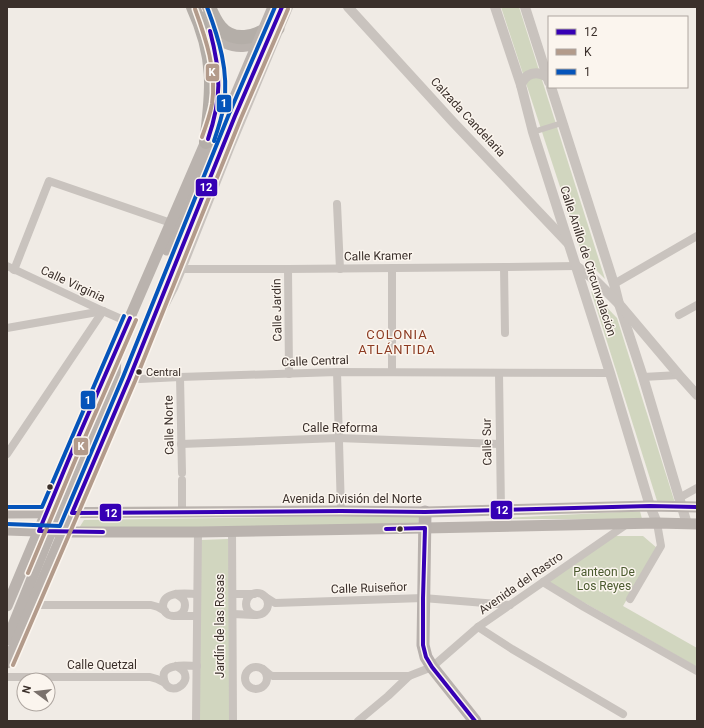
<svg xmlns="http://www.w3.org/2000/svg" width="704" height="728" viewBox="0 0 704 728" font-family="Roboto,sans-serif">
<style>
.green{fill:#d1d6bf}
.lines{fill:none;stroke-linecap:round;stroke-linejoin:round}
.pedestrian{stroke:#c9c3be;stroke-width:6}
.minor{stroke:#c9c3be;stroke-width:8}
.tertiary{stroke:#c9c3be;stroke-width:10}
.secondary{stroke:#bab3ae;stroke-width:11}
.primary{stroke:#b8b1ad;stroke-width:13}
.trunk{stroke:#b4aea8;stroke-width:14}
.secondary-bridge{stroke:#bab3ae;stroke-width:11}
.bus-1-casing{stroke:#fbf5ee;stroke-width:7}
.bus-2-casing{stroke:#fbf5ee;stroke-width:7}
.bus-3-casing{stroke:#fbf5ee;stroke-width:7}
.bus-1{stroke:#3600b5;stroke-width:4}
.bus-2{stroke:#b39b8b;stroke-width:4}
.bus-3{stroke:#0554ba;stroke-width:4}
.bus-dot{fill:#3b302b;stroke:#fbf5ee;stroke-width:1.5}
.labels{text-anchor:middle;dominant-baseline:central;stroke-width:3;stroke-linejoin:round;paint-order:stroke}
.bus-label{font-size:11px;fill:#3b302b;stroke:#fbf5ee;text-anchor:start}
.street-label{font-size:12px;fill:#3b302b;stroke:#fbf5ee}
.park-label{font-size:12px;fill:#4a5a2e;stroke:#fbf5ee}
.neighbourhood-label{font-size:13px;letter-spacing:1px;fill:#8c3b22;stroke:#fbf5ee}
.line-badge{stroke:#fbf5ee;stroke-width:1.5}
.badge-label{font-size:11px;text-anchor:middle;font-weight:bold;fill:#fff}
</style>
<rect width="100%" height="100%" fill="#f0ebe5"/>
<!-- green -->
<g class="green">
<path d="M501 7H519L605 279 583 257Z"/>
<path d="M591 291 617 318 675 503 658 504Z"/>
<path d="M640 511 642 519H485Z"/>
<path d="M418 515V525L79 528 84 520Z"/>
<path d="M613 536H643L657 548 623 606 697 648V667L548 582Z"/>
<path d="M228 539 231 592V721H199L201 540Z"/>
</g>
<g class="lines">
<!-- pedestrian -->
<path class="pedestrian" d="M533 132 562 123"/>
<!-- minor -->
<g class="minor">
<path d="M337 204 340 269"/>
<path d="M7 266 103 311 128 322"/>
<path d="M504 267 505 333"/>
<path d="M392 268V372"/>
<path d="M181 269H288L504 267 576 266"/>
<path d="M288 269 289 374"/>
<path d="M14 270 49 181 171 223"/>
<path d="M614 284 697 236"/>
<path d="M679 315 697 305"/>
<path d="M7 328 103 311"/>
<path d="M337 372 341 511"/>
<path d="M499 373 501 510"/>
<path d="M180 377 182 473"/>
<path d="M643 377 679 375"/>
<path d="M140 379 180 377 337 372 610 373"/>
<path d="M181 444 338 438 499 444"/>
<path d="M7 454 103 311"/>
<path d="M679 498 697 488"/>
<path d="M182 513V480"/>
<path d="M232 531 233 721"/>
<path d="M543 582 584 607 697 671"/>
<circle cx="257" cy="604" r="11"/>
<path d="M176 594C181 597 185 599 185 605 185 619 164 620 163 606 163 590 187 594 197 594"/>
<path d="M233 594H254"/>
<path d="M264 596 275 603 423 598 510 605"/>
<path d="M630 599 661 546 657 523"/>
<path d="M31 605H151L158 607 165 611"/>
<path d="M233 614 254 615"/>
<path d="M177 616H197"/>
<path d="M478 627 512 649 623 714"/>
<path d="M176 666C199 676 174 699 165 683 164 680 163 676 164 673 168 663 188 666 197 666"/>
<circle cx="256" cy="678" r="11"/>
<path d="M263 669 270 675 273 676H409"/>
<path d="M7 677H150L157 679 165 683"/>
<path d="M196 721 198 532"/>
<path d="M358 721 388 696 409 676 432 667 478 627 627 524"/>
</g>
<!-- tertiary -->
<g class="tertiary">
<path d="M348 7 453 122 568 243"/>
<path d="M495 7 521 85 533 132 610 373 650 506 657 523"/>
<path d="M525 7 549 82"/>
<path d="M521 85C525 73 537 70 547 77"/>
<path d="M551 87 614 284 619 304 643 377 687 524"/>
<path d="M576 266 595 280 619 304 679 375 697 395"/>
<path d="M161 311 173 288 181 269 230 146 288 7"/>
</g>
<!-- secondary -->
<g class="secondary">
<path d="M210 32C232 54 257 49 279 29"/>
<path d="M167 250 188 209 226 118"/>
<path d="M7 513 341 511 425 512 650 506 697 507"/>
<path d="M7 530 64 532H198L425 528 657 523 697 524"/>
<path d="M64 532C59 527 57 520 58 513L113 388 115 378 116 355"/>
<path d="M7 606 73 449 210 132C225 89 220 59 204 17"/>
<path d="M7 640 52 529 53 525"/>
<path d="M7 663 129 379 235 116"/>
</g>
<!-- primary -->
<path class="primary" d="M425 512 423 645 426 657 432 667 475 721"/>
<!-- trunk -->
<g class="trunk">
<path d="M193 7C216 57 213 90 206 142"/>
<path d="M209 7C212 14 215 21 220 27 233 43 256 38 271 26"/>
</g>
<!-- secondary-bridge -->
<g class="secondary-bridge">
<path d="M235 116 282 7"/>
<path d="M226 118 273 7"/>
</g>
<!-- bus-1 casing -->
<g class="bus-1-casing">
<g id="bus-1">
<path d="M282 7 235 116 129 379 72 513 341 511 425 512 650 506 697 507"/>
<path d="M208 139C222 98 221 73 210 31"/>
<path d="M386 529 425 528 423 598V645L426 657 432 667 475 721"/>
<path d="M103 532 39 531 73 449 130 318"/>
</g>
</g>
<!-- bus-2 casing -->
<g class="bus-2-casing">
<g id="bus-2">
<path d="M195 9C206 39 217 71 212 104 210 115 206 126 202 137"/>
<path d="M28 573 79 451 136 320"/>
<path d="M13 665 135 381 241 118 288 9"/>
</g>
</g>
<!-- bus-3 casing -->
<g class="bus-3-casing">
<g id="bus-3">
<path d="M207 7C219 39 229 71 224 105 222 117 218 129 214 141"/>
<path d="M7 507H42L124 316"/>
<path d="M7 524 60 526 123 377 229 114 275 7"/>
</g>
</g>
<!-- bus-1 -->
<use href="#bus-1" class="bus-1"/>
<!-- bus-2 -->
<use href="#bus-2" class="bus-2"/>
<!-- bus-3 -->
<use href="#bus-3" class="bus-3"/>
</g>
<!-- markers -->
<g class="bus-dot">
<circle cx="139" cy="372" r="3.5"/>
<circle cx="50" cy="487" r="3.5"/>
<circle cx="400" cy="529" r="3.5"/>
</g>
<g class="labels">
<!-- bus labels -->
<g class="bus-label">
<text x="146" y="372">Central</text>
</g>
<!-- street labels -->
<g class="street-label">
<text transform="translate(468 117) rotate(47)">Calzada Candelaria</text>
<text transform="translate(378 256) rotate(-1)">Calle Kramer</text>
<text transform="translate(588 261) rotate(72)">Calle Anillo de Circunvalación</text>
<text transform="translate(73 284) rotate(25)">Calle Virginia</text>
<text transform="translate(277 310) rotate(-91)">Calle Jardín</text>
<text transform="translate(315 361) rotate(-2)">Calle Central</text>
<text transform="translate(169 425) rotate(-91)">Calle Norte</text>
<text x="340" y="428">Calle Reforma</text>
<text transform="translate(487 442) rotate(-91)">Calle Sur</text>
<text x="352" y="499">Avenida División del Norte</text>
<text transform="translate(521 583) rotate(-35)">Avenida del Rastro</text>
<text transform="translate(369 588) rotate(-2)">Calle Ruiseñor</text>
<text transform="translate(220 626) rotate(-90)">Jardín de las Rosas</text>
<text x="102" y="665">Calle Quetzal</text>
</g>
<!-- park labels -->
<g class="park-label">
<text x="604" y="572">Panteon De<tspan x="604" dy="14">Los Reyes</tspan></text>
</g>
<!-- neighbourhood labels -->
<g class="neighbourhood-label">
<text x="397" y="334">COLONIA<tspan x="397" dy="15">ATLÁNTIDA</tspan></text>
</g>
</g>
<g class="line-badge">
<rect x="205" y="63" width="15" height="19" rx="4" fill="#b39b8b"/>
<rect x="216" y="94" width="16" height="19" rx="4" fill="#0554ba"/>
<rect x="195" y="178" width="23" height="19" rx="4" fill="#3600b5"/>
<rect x="80" y="390" width="16" height="20" rx="4" fill="#0554ba"/>
<rect x="73" y="437" width="16" height="19" rx="4" fill="#b39b8b"/>
<rect x="490" y="500" width="23" height="20" rx="4" fill="#3600b5"/>
<rect x="99" y="503" width="23" height="19" rx="4" fill="#3600b5"/>
</g>
<g class="badge-label">
<text x="212" y="76">K</text>
<text x="224" y="107">1</text>
<text x="206" y="191">12</text>
<text x="88" y="404">1</text>
<text x="81" y="450">K</text>
<text x="502" y="514">12</text>
<text x="111" y="517">12</text>
</g>
<!-- border -->
<rect width="704" height="728" fill="none" stroke="#3b302b" stroke-width="16"/>
<!-- legend -->
<rect x="548" y="16" width="140" height="72" fill="#fbf5ee" stroke="#aea6a0"/>
<rect x="556" y="29" width="20" height="6" fill="#3600b5" stroke="#aea6a0"/>
<text x="584" y="36" font-size="12" fill="#3b302b">12</text>
<rect x="556" y="49" width="20" height="6" fill="#b39b8b" stroke="#aea6a0"/>
<text x="584" y="56" font-size="12" fill="#3b302b">K</text>
<rect x="556" y="69" width="20" height="6" fill="#0554ba" stroke="#aea6a0"/>
<text x="584" y="76" font-size="12" fill="#3b302b">1</text>
<!-- north arrow -->
<g transform="translate(36 692) rotate(285)"><circle r="19" fill="#fbf5ee" stroke="#aea6a0"/>
<path d="M0-3L7 15L0 10L-7 15Z" fill="#7a716c"/>
<text y="-6" font-size="11" font-weight="bold" text-anchor="middle" fill="#3b302b">N</text>
</g>
</svg>
